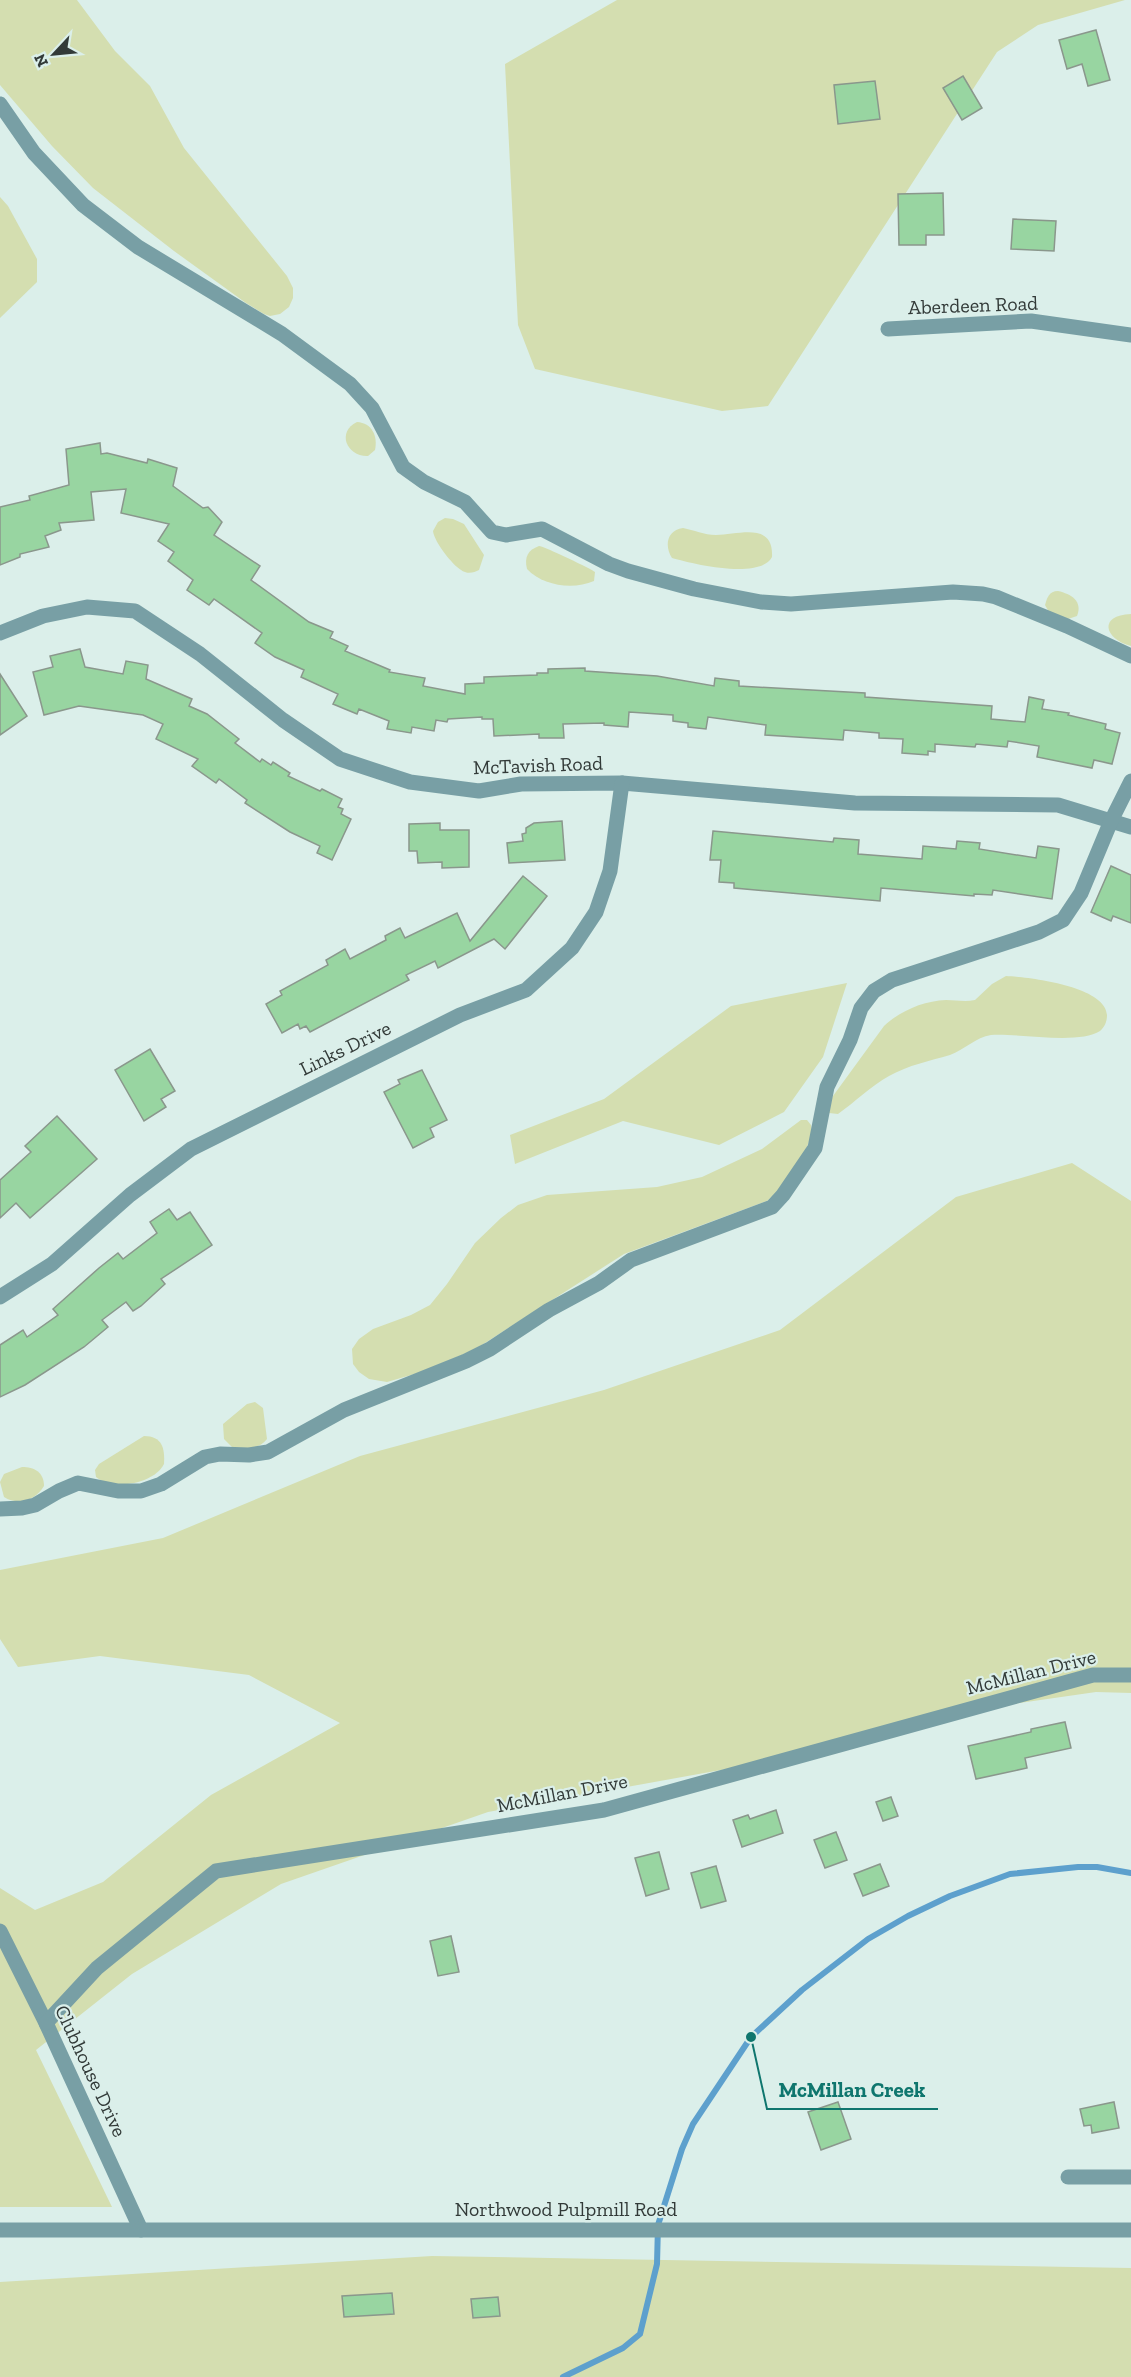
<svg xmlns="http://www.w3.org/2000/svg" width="1131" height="2377" viewBox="0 0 1131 2377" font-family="'Zilla Slab',serif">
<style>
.green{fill:#d4deb0}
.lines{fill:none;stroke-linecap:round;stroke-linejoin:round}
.stream{stroke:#5da0cd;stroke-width:6}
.building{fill:#98d5a1;stroke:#8a978c;stroke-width:1.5}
.minor{stroke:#789fa5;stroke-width:15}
.labels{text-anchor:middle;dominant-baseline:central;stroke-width:4.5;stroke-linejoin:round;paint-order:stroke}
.street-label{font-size:20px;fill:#323a38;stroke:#dbefea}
.leader{fill:none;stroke:#0f766e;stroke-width:2}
.callout-dot{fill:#0f766e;stroke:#dbefea;stroke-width:2}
.callout-label{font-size:21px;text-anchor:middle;font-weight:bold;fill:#0f766e;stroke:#dbefea;stroke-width:4.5;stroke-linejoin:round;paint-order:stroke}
</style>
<rect width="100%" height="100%" fill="#dbefea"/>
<!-- green -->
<g class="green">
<path d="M0 0H77L115 51 150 86 184 148 287 276 293 288V298L289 307 280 314 270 316 264 314 246 303 174 251 93 188 52 146 0 85Z"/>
<path d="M617 0H1125L1038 25 997 52 768 406 722 411 535 369 518 325 505 64Z"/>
<path d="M0 197 8 206 37 259V282L0 318Z"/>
<path d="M357 422C372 423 378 436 375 450L368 456C347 457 336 432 357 422Z"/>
<path d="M445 518 453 519 464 524 484 555 479 570C475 572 470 574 465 572 455 569 434 542 433 531L438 522Z"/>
<path d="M683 528C694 530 704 535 716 535 738 535 774 521 772 557 760 580 693 564 672 558 664 546 667 530 683 528Z"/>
<path d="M539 546C544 546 593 570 595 572L594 581C573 590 543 586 527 569 524 557 528 550 539 546Z"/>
<path d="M1058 591C1071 594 1083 601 1077 616L1068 619 1050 614 1045 605C1047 598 1049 591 1058 591Z"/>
<path d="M1131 614V646C1104 639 1098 615 1131 614Z"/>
<path d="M1006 976C1028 977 1106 986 1107 1015 1107 1021 1105 1027 1100 1031 1079 1045 1018 1033 991 1035 976 1037 964 1050 950 1055 929 1061 909 1065 889 1076 871 1086 855 1102 838 1114L829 1113 830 1102 833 1096 884 1026C900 1011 923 1001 946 1000 956 1000 965 1002 975 1000L992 984Z"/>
<path d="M847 983 823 1057 784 1112 719 1145 623 1121 515 1164 510 1135 604 1099 731 1006Z"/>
<path d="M801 1120H807L811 1125C816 1144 783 1189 767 1201L624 1254 474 1350 418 1373 387 1382 369 1379 359 1372 353 1364 352 1349 359 1339 373 1329 411 1315 430 1305 447 1284 475 1243 501 1218 518 1205 547 1195 657 1187 702 1177 762 1149Z"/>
<path d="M1072 1163 1131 1201V1693L1096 1692 944 1714 732 1768 488 1812 281 1884 132 1974 36 2050 112 2207H0V1888L35 1910 103 1882 211 1795 340 1723 249 1675 100 1656 18 1667 0 1639V1570L163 1538 360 1456 604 1390 780 1330 956 1197Z"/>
<path d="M255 1402 263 1408 267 1439C259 1450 245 1448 233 1448L224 1439 223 1424 247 1404Z"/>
<path d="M144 1436C162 1436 165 1448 164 1464 154 1484 113 1491 96 1477L95 1470 99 1464Z"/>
<path d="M22 1467C34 1467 44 1472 44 1486 36 1500 18 1506 4 1497L0 1482 4 1474Z"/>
<path d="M432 2256 1131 2268V2377H0V2282Z"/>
</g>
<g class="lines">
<!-- stream -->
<path class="stream" d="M563 2377 623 2348 640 2334 657 2264 658 2225 682 2149 693 2124 751 2037 802 1990 868 1939 908 1916 950 1896 1010 1874 1078 1867H1097L1131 1873"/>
</g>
<!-- building -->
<g class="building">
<path d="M1096 30 1110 80 1088 86 1082 64 1067 69 1059 40Z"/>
<path d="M963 76 982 108 962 120 943 88Z"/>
<path d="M875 81 880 119 838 124 834 85Z"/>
<path d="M943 193 944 235H926V245H899L898 194Z"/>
<path d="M1013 219 1056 221 1054 251 1011 249Z"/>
<path d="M100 443 101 454 107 453 147 463 148 459 177 468 173 486 203 508 208 507 222 522 214 535 260 566 251 580 309 622 333 632 330 638 348 646 345 651 390 670 389 672 425 678 423 686 465 694V684L484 683V677L537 675V673H548V669L585 668V671L657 676 714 686 715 678 739 681V686L865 693V697L992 706 991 719 1025 722 1029 697 1044 700 1042 709 1069 713 1068 715 1106 724 1105 729 1120 733 1112 764 1094 760 1092 768 1037 757 1039 746 1008 741 1007 747 976 744 975 747 935 744V752L928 751V755L902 753 903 739 879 738V733L844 730 843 740 765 735 766 725 708 717 706 729 688 727V723L673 721V715L629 712 628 727 604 725V723L563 724 564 738H539V734L494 736 493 719H482V717L448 719 447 722 436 720 434 731 412 727 411 733 387 729 389 721 359 709 357 714 333 704 338 694 301 677 304 670 275 657 255 643 262 633 214 599 209 605 187 590 193 580 168 561 174 552 158 541 169 524 121 513 126 489 91 492 94 520 59 523 61 530 45 536 49 547 20 554V557L0 565V507L30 500 29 496 69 485 66 449Z"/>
<path d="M80 649 85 667 123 674 126 661 148 665 146 679 192 699 189 706 207 714 239 739 235 743 260 762 262 759 271 765 273 762 290 773 288 776 320 791 322 789 342 799 338 807 343 809 341 814 351 819 332 860 317 853 320 846 290 832 245 803 247 800 219 779 216 783 192 766 198 759 156 739 163 724 143 715 79 706 44 715 33 672 53 667 50 656Z"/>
<path d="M0 674 27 716 0 735Z"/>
<path d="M562 821 565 860 509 863 507 843 523 841 522 834 526 833V828L534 823Z"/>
<path d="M440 823V830H469V867L442 868V862L418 863 417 851H409V824Z"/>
<path d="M713 831 833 842 834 838 859 840 858 854 922 859 923 846 956 849 957 841 980 843 979 849 1036 858 1038 846 1059 849 1052 899 993 890 992 895 974 894V896L881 888 880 901 734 888V883L719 882 721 860H710Z"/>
<path d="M1111 866 1131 875V923L1113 916 1111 921 1091 912Z"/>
<path d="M523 876 547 896 505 949 494 939 438 968 435 961 406 975 409 980 310 1032 306 1026 300 1029 298 1024 282 1033 266 1004 282 995 280 991 328 965 326 960 345 949 350 959 386 940 385 936 400 928 405 938 457 913 470 941Z"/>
<path d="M150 1049 175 1091 161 1099 166 1107 144 1121 115 1070Z"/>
<path d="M422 1070 447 1120 430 1128 434 1137 413 1148 384 1092 400 1084 398 1080Z"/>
<path d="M57 1116 97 1159 30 1218 16 1203 0 1218V1180L31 1152 25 1146Z"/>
<path d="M169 1209 177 1220 190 1212 212 1245 161 1279 165 1284 141 1306 133 1311 126 1302 102 1320 108 1327 84 1347 25 1385 0 1397V1345L23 1330 27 1337 58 1315 53 1309 99 1268 118 1253 123 1259 157 1233 150 1222Z"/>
<path d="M1065 1722 1071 1748 1025 1758 1027 1768 976 1779 968 1746 1031 1732V1729Z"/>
<path d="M891 1797 898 1816 883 1821 876 1802Z"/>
<path d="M776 1810 783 1833 742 1847 733 1820 748 1815 750 1819Z"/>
<path d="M836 1832 847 1860 825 1868 814 1840Z"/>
<path d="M659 1852 669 1889 646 1896 635 1858Z"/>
<path d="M880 1864 889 1886 863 1896 854 1874Z"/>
<path d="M716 1866 726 1901 701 1908 691 1873Z"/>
<path d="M451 1936 459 1972 438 1976 430 1941Z"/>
<path d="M838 2102 851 2139 821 2150 808 2112Z"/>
<path d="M1114 2102 1119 2128 1092 2133 1091 2125 1084 2126 1080 2109Z"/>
<path d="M392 2293 394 2314 344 2317 342 2296Z"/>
<path d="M498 2297 500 2316 473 2318 471 2299Z"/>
</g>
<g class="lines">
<!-- minor -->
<g class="minor">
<path d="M0 104 34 153 83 205 138 247 282 334 350 384 372 408 403 467 424 482 465 502 492 532 506 535 542 529 609 564 628 571 694 589 761 602 791 604 953 592 983 594 996 597 1067 626 1131 656"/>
<path d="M888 329 1031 321 1131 335"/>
<path d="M0 633 43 616 87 607 135 611 200 654 283 720 340 759 410 782 479 791 521 784 622 783 855 803 1058 805 1131 827"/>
<path d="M0 1297 52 1264 130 1195 191 1149 460 1015 526 990 572 948 596 912 610 871 622 783"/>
<path d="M0 1509 22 1508 35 1505 59 1491 78 1483 118 1491H141L161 1484 205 1457 220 1454 249 1455 268 1452 344 1410 466 1361 490 1349 549 1310 599 1283 631 1260 772 1207 783 1195 815 1148 827 1087 850 1040 861 1008 874 991 892 980 1039 932 1063 920 1081 893 1111 821 1131 781"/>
<path d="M0 1931 46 2023 141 2230"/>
<path d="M46 2023 97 1968 216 1871 604 1810 1093 1675H1131"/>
<path d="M1068 2177H1131"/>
<path d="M0 2230H1131"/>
</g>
</g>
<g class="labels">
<!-- street labels -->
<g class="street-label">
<text transform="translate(973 305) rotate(-2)">Aberdeen Road</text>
<text transform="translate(538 765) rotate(-2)">McTavish Road</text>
<text transform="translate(345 1048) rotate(-26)">Links Drive</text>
<text transform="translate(1031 1672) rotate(-14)">McMillan Drive</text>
<text transform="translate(562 1793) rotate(-11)">McMillan Drive</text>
<text transform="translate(91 2071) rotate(65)">Clubhouse Drive</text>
<text x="566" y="2209">Northwood Pulpmill Road</text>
</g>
</g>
<!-- callouts -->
<path class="leader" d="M751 2037L767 2109H938"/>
<circle class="callout-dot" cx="751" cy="2037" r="6"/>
<g class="callout-label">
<text x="852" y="2097">McMillan Creek</text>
</g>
<!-- north arrow -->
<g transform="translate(54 54) rotate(244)" stroke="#dbefea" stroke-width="4.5" paint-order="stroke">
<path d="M0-4.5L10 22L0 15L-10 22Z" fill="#323a38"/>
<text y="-9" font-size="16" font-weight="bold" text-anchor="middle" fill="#323a38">N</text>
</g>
</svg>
